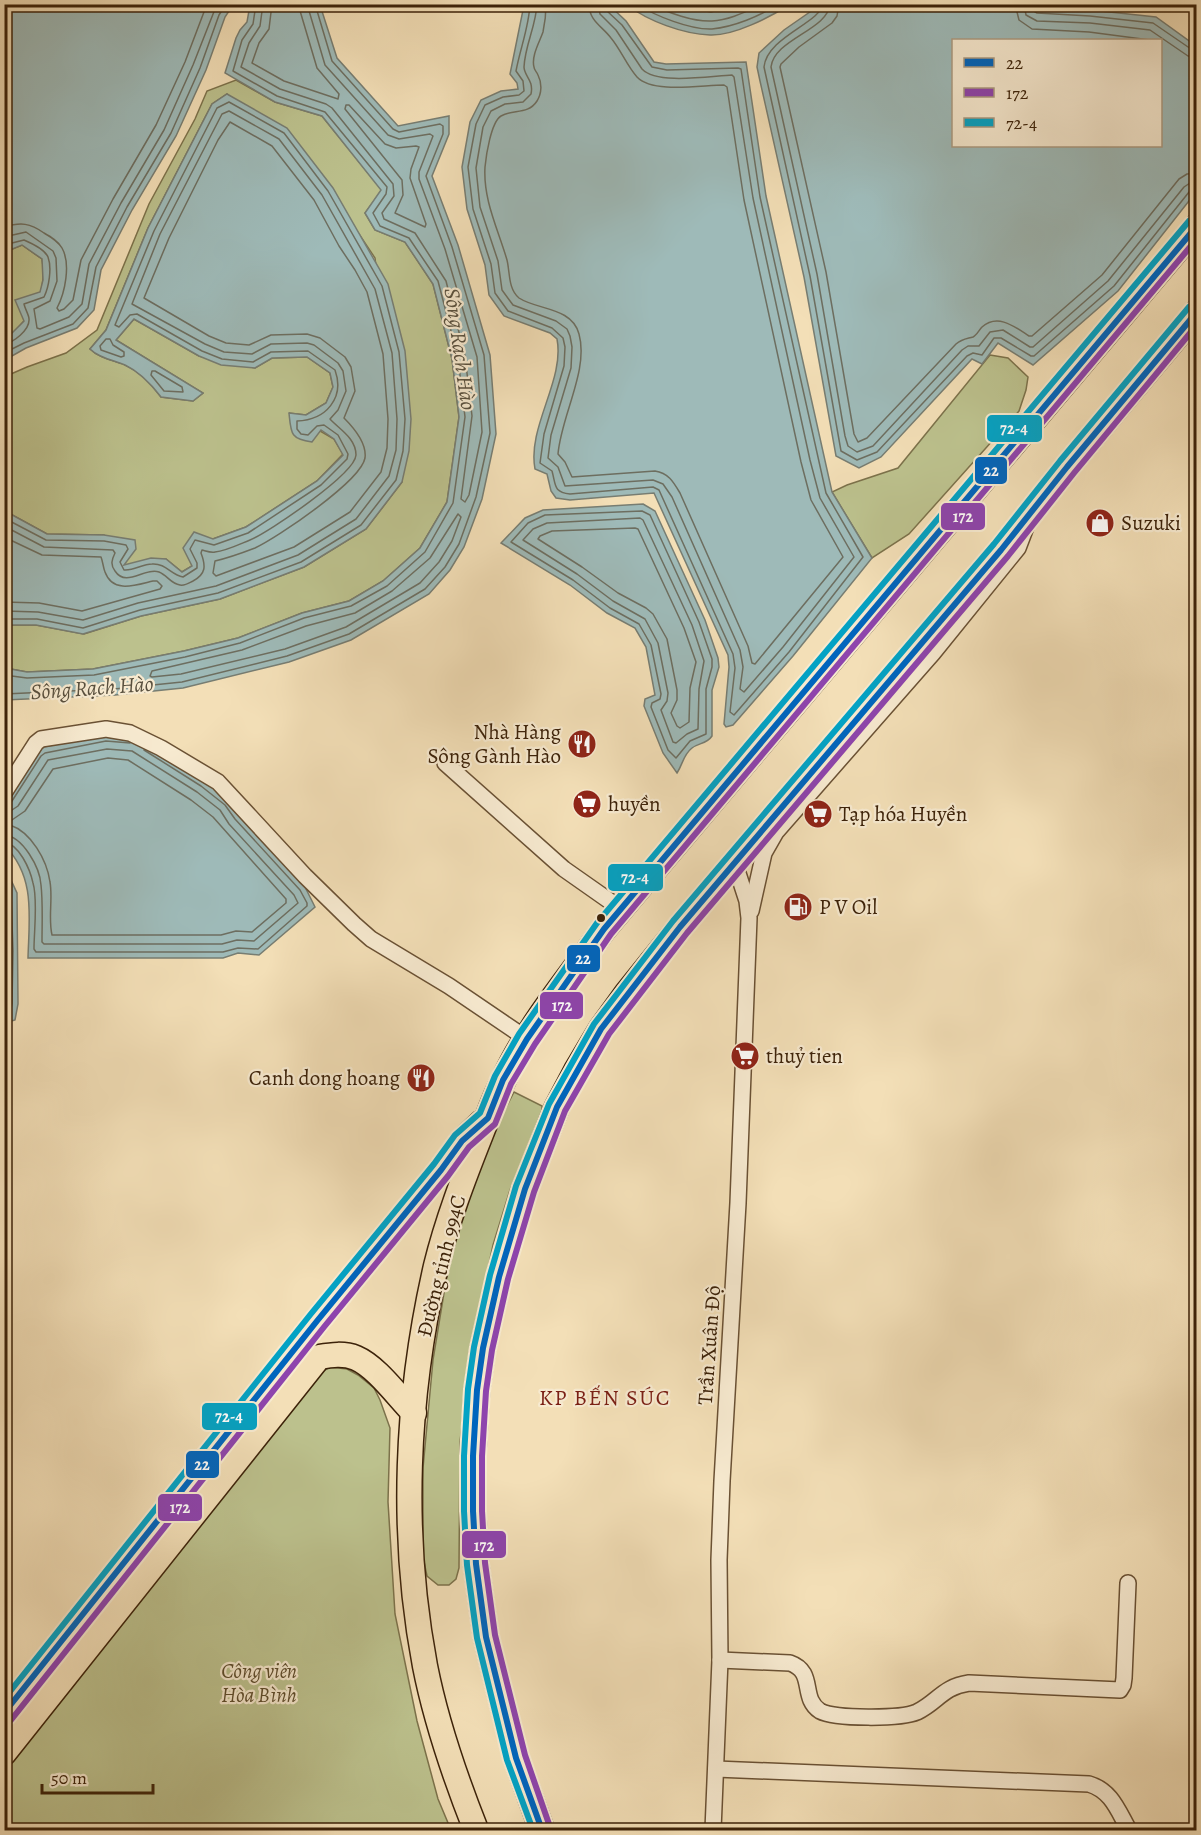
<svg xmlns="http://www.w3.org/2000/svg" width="1201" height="1835" viewBox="0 0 1201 1835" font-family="Alegreya,serif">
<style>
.green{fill:#bcc18d;stroke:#7c724b;stroke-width:1.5}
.water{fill:#9ebab8;stroke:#777d72;stroke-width:1.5;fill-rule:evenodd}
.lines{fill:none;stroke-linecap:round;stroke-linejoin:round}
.shore{stroke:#6d6e60;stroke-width:1.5}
.street-casing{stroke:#6a5134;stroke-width:18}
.primary-casing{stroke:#3c2209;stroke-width:27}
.street{stroke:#f7ead0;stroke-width:15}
.primary{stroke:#f3dfb7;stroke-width:24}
.bus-1-casing{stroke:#f7ead0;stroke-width:10}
.bus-2-casing{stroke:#f7ead0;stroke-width:10}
.bus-3-casing{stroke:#f7ead0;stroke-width:10}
.bus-1{stroke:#0065bd;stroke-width:6}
.bus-2{stroke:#8e44ad;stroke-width:6}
.bus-3{stroke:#03a2c4;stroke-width:6}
.bus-dot{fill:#3c2209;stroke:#f7ead0;stroke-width:2}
.labels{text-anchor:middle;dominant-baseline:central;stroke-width:4.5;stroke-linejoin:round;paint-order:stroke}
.poi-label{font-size:21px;fill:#3c2209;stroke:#f7ead0;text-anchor:start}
.street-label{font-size:21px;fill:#3c2209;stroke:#f7ead0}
.park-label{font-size:21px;font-style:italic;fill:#5c4a2a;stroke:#f7ead0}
.water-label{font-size:22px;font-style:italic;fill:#59503e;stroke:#f7ead0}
.neighbourhood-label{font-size:22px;letter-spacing:1.5px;fill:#7a1f14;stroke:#f7ead0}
.line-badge{stroke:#f7ead0;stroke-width:2}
.badge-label{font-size:16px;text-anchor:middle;font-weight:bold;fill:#fff}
</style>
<rect width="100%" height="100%" fill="#f3dfb7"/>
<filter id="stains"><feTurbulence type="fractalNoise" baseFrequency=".00333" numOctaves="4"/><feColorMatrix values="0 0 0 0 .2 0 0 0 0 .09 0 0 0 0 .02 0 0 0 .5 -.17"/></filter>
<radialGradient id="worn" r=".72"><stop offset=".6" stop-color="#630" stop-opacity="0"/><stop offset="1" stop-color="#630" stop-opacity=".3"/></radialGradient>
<!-- green -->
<g class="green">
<path d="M236 80 275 102 322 116 382 190 365 213 375 230 405 242 433 284 452 359 459 417 447 502 420 548 383 581 349 601 302 613 238 638 184 651 93 669 27 672 5 668V625H36L84 634 141 616 220 599 304 567 366 529 402 482 375 258 359 234 227 94 212 104 148 228 106 330 90 349C99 358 113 360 125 365 141 372 151 384 161 397L193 401 203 393 116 340 134 319 199 356 255 368 272 358 307 357 330 373 333 387 326 403 306 415 289 413 334 439 343 454 317 481 246 527 213 539 192 566 182 572 166 559 123 566 104 535 47 534 5 511 4 377 27 367 66 353 97 330 149 204 195 119 207 91Z"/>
<path d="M22 245 42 259C43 265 44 272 43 279 42 302 22 326 5 340V252Z"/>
<path d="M990 355 1008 358 1028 377 1026 390 1019 411 909 534 872 558 832 492 847 485 898 468Z"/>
<path d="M514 1092 542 1106V1113L510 1190 493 1245 471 1350 460 1442 459 1568 456 1579 449 1585H438L427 1576 423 1557V1468L433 1360 446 1281 459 1223 499 1121Z"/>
<path d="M330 1367 347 1369 358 1375 374 1388 380 1400 390 1428 388 1502 395 1614 417 1721 438 1799 451 1830H5V1770L23 1743 318 1374Z"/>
</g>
<!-- water -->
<g class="water">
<path d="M5 4 233 5 225 17 206 70 176 136 132 210 101 270 94 310 77 328 26 348 5 360V340L24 321 15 300 40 292 43 280 42 259 22 245 5 252Z"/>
<path d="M250 5H320L337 58 398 126 449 116V134L432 176 458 245 490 355 496 434 482 499 464 547 450 570 429 594 351 640 289 662 183 688 115 695 5 700V668L27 672 93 669 184 651 238 638 302 613 349 601 383 581 420 548 447 502 459 417 452 359 433 284 405 242 375 230 365 213 381 190 322 116 275 102 225 73 236 38 240 30 247 22Z"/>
<path d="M524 5H609L626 21 654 62 666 64 746 62 766 196 832 492 872 558 793 656 733 725 726 727 724 724 729 667 728 655 654 493 570 500 556 498 551 491 547 474 535 469C527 427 565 380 557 339L550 333 504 316 489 295 485 265 467 209 462 167 470 122 481 100 501 91 518 89 517 83 510 74Z"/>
<path d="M627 5H789C770 17 734 36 710 35 683 34 648 21 627 5Z"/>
<path d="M980 5 1091 10 1156 17 1196 46V192L1118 291 1033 365 998 343 982 364 972 359 881 457 859 468 836 456 804 277 760 81 757 67 759 53 784 30 820 5ZM1160 40V146H954V40Z"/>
<path d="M227 94 287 128 333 188 388 284 405 351 411 419 409 451 402 482 366 529 304 567 220 599 141 616 83 634 36 625H5V511L47 534 104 535 135 540 136 549 124 565 151 558 166 559 182 572 192 566 183 548 194 532 213 539 246 527 317 481 343 455 334 439 321 430 312 442C290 439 291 433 289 413L306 415 326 403 333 387 330 373 307 357 272 358 255 368 221 365 199 356 134 319 116 340 203 393 193 401 161 397C151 384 140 372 125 365 113 360 99 358 90 349L106 330 148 228 212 104Z"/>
<path d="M643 504 655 511 705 620 718 658 719 667 712 690V736C707 744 698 743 692 748 683 755 683 764 677 773L663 753 644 706 645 699 655 695 646 647 635 628 607 613 570 585 501 543 525 518 543 510Z"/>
<path d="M106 735 125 736 205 781 230 801 305 887 315 907 259 955 238 953 223 958H28C29 918 36 877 5 846V801L36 752 43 747Z"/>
<path d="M4 865 17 893 18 1004 15 1020 5 1023Z"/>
</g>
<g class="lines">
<!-- shore -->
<g class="shore">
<path d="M263 4 260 26 249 43 241 67 280 89 326 104 332 108 393 184 394 196 382 213 384 219 415 233 446 281 465 356 472 416 461 499 465 502 469 495 482 432 477 357 445 249 419 179V172L433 136 430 134 399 139 388 135 325 65 307 4"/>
<path d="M272 4 269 29 259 43 252 63 284 81 338 99 339 94 317 68 298 4"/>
<path d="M530 4C529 27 520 49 516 71L523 81 524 91 519 95 503 97 485 105 476 124 468 167 473 209 491 264 495 293 508 311 552 328 563 338 565 347 564 366 544 434 540 463 552 471C556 485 553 492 570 494L653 487 659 490 733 654 735 668 730 712 734 715 789 652 863 557 826 493 760 197 741 69 738 68 667 70 652 67 622 25 607 11 605 4"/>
<path d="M537 4C536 26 525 45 524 67 524 76 534 80 531 94L523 102 505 104 491 111 483 127 476 168 480 207 498 261 502 290 513 305 556 321 567 329 570 336 572 347 571 368 551 435 548 458 558 467 565 486 653 480 663 484 672 497 740 650 743 667 740 689 744 692 783 647 854 557 820 498 810 460 753 198 734 77 732 75C710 76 657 85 642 69L616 30 600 14 598 4"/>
<path d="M546 4C546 13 545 23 543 32 540 41 531 56 534 67 534 70 537 72 538 75 542 83 542 93 537 101 528 115 513 109 501 116 491 122 486 156 485 167 483 200 498 229 507 260 510 272 508 289 519 298 537 310 572 307 579 334 589 370 561 416 558 454L565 462 572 477 655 471C668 473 673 481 680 493L748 646 752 663 755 664 843 557 811 500 801 462 744 200 727 87 724 85C702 85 653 94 637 77 627 66 621 50 611 38 602 26 589 21 589 4"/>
<path d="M637 4C655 16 691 30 712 29 733 27 761 16 778 4"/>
<path d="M652 4C668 13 694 22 712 21 730 20 747 11 763 4"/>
<path d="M671 4 711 12 739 4"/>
<path d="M823 4C820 23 767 37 764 67L810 276 841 451 857 460 877 452 967 356 973 353 982 355 994 338H1001L1031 356H1034L1114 286 1189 192 1196 189"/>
<path d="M830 4C828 30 774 39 771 67L817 274 845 436 848 446 857 452 873 446 962 350 968 346H979L990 332 1003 330 1030 347H1033L1108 281 1184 187 1190 183 1196 182"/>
<path d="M839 4 837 16 832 23 799 47 781 64 780 67 826 272 854 434 858 442 867 438 956 344C962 339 966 339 973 337 977 335 979 330 982 327 998 313 1015 327 1029 336H1032L1102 275 1179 179 1187 174 1196 173"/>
<path d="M1015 4 1019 20 1032 29 1089 32 1150 40"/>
<path d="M1024 4 1026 15 1037 21 1090 23 1150 30 1188 56 1196 58"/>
<path d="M1031 4 1032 10 1037 13 1090 16 1153 23 1191 49 1196 51"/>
<path d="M346 105H349L385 144 396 148 416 146 419 147 411 169 410 178 426 224 425 227 395 213 403 195 402 180 345 109Z"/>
<path d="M230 122 272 146 314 200 339 246 355 270 367 292 383 354 388 419 387 448 381 472 350 512 294 547 216 576 213 573 215 561C228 558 242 553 255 548 277 538 361 481 365 458 367 443 354 428 344 418L355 391 351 367 345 357 320 338 307 334 271 335 249 345 226 343 209 336 144 298 169 238 218 140Z"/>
<path d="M4 227C21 222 30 223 44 233 51 237 58 241 62 248 71 264 65 293 57 308L59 311 64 309 73 300 81 260 113 199 156 125 185 62 207 4"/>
<path d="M4 237 26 232 53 251 56 258 57 281 50 301 34 309 37 328 40 329 69 317 82 304 89 264 121 203 164 130 193 65 217 4"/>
<path d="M4 245 24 240C31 243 45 250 48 257 52 268 49 287 44 297L24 304C25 309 29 315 29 319 30 330 13 343 4 344"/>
<path d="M106 339H110L113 345 124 352V356L121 357 101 350 100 346Z"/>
<path d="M4 353 24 343 73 324 88 308 96 267 127 207 171 133 200 68 219 15 226 4"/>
<path d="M152 371H155L182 387 183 392 164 391 151 375Z"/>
<path d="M642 511 650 515 699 622 712 659V667L706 689V734L690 741 676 758 668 750 651 707 652 703 660 699 661 694 651 645 639 624 610 608 573 580 511 542 528 523 545 515Z"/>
<path d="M458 514 461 517 452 541 439 562 420 583 346 627 285 649 181 674 152 677 150 676 152 671 242 650 306 626 355 613 392 591 430 558Z"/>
<path d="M4 518 46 540 104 541 126 545 128 549 120 562 124 570C134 571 142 564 152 564 166 563 171 575 183 577L197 568V563L190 549 195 540 214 545 248 533 321 485 347 459 348 454 338 435 324 425 317 426 308 435 301 434 297 429V421C326 420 345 398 335 370L308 351 271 352 253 362 222 359 202 351 137 314 130 315 119 327 115 325 154 231 217 108 229 102 284 133 328 191 382 286 399 352 405 419 403 451 396 480 361 525 301 562 218 593 140 610 83 628 37 619H4"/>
<path d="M640 518 643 520 692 625 704 661 699 689 698 729 687 734 676 743 673 742 661 710 667 701 668 693 658 643 645 619 613 601 577 574 523 540 533 529 547 523Z"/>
<path d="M4 526 44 547 113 550 115 553C112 559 110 565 115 571 126 588 145 567 159 572 167 575 171 584 180 585 185 586 189 583 193 581 206 574 206 566 201 553L202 550C206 551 211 553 215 552 226 551 240 544 250 540 269 532 355 474 356 455 356 438 339 429 330 419L338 410 346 391 343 371 338 363 314 345 307 343 271 344 252 354 224 352 205 344 132 304 160 234 222 114 229 111 279 139 322 195 375 289 392 353 397 419 396 450 389 476 356 519 298 555 216 586 138 603 83 620 38 612 4 611"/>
<path d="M635 528 638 529 684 628 696 662 690 688 689 722 680 728 677 726 671 713 677 700V690L667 639 653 614 646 608 618 593 582 567 538 539 540 536 552 531Z"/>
<path d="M4 537 42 555 101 557C103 562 103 567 105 572 113 594 136 585 153 581H157L162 586 160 589 82 611 39 603 4 602"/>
<path d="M4 675 27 678 94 675 185 657 240 643 304 618 351 606 387 586 425 552 453 503 465 417 458 358 438 281 409 238 380 226 373 213 386 194 387 187 325 112 277 96 233 71 242 40 253 24 256 4"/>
<path d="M4 694 114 689 182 682 287 656 349 634 425 589 445 567 459 544 476 497 490 433 484 355 452 247 426 176 443 134V126L440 124 399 132 393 129 332 61 315 4"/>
<path d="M108 758 128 760 191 800 213 817 286 899V903L252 932 236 931 221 935H52C48 918 53 899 50 882 47 860 31 832 10 825L9 822 25 811 53 769Z"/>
<path d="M4 804 12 801 41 756 45 753 106 741 130 743"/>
<path d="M4 812 12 810 18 806 48 760 107 749 132 751 197 792 220 810 229 824 294 895 298 903 254 941 237 940 222 944H44L42 942C42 923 43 903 41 885 40 868 23 836 4 835"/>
<path d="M4 842C19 844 30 869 33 883 38 899 34 931 34 949L36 952H223L238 948 258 949 307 906V903L300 890 235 819 225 805 201 786 144 750"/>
<path d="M4 877 11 894 13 951 12 1003 10 1015 4 1017"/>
</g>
<!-- street casing -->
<g class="street-casing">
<g id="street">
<path d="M445 763 564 869 621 909"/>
<path d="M4 793 36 743 41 739 106 729 130 733 161 748 218 782 305 876 354 924 371 939 449 986 527 1039"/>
<path d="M751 911 764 853 776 832 933 653 1018 548 1026 527"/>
<path d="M720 1660 790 1663C816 1672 800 1698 820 1711 835 1719 901 1719 917 1712 938 1702 942 1687 969 1683L1120 1690 1123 1685 1124 1678 1128 1583"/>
<path d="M716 1769 1089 1784C1112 1791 1118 1811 1129 1830"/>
<path d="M713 1830 720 1660 719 1560 722 1481 738 1203 749 918 747 901 735 864"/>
</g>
</g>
<!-- primary casing -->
<g class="primary-casing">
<g id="primary">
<path d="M4 1714 317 1321 441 1170 462 1141 481 1123"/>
<path d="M4 1753 319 1357C331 1355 344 1353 356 1358 377 1367 398 1397 414 1413"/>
<path d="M476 1830C455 1777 436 1722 425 1666 400 1534 406 1397 436 1266 447 1221 464 1177 481 1134 488 1117 494 1098 503 1081 528 1026 569 978 604 929L1196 227"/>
<path d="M542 1830 516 1758 486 1637 476 1564 473 1511V1456L477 1390 483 1348 499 1277 525 1189 557 1107 576 1071 601 1029 627 993 680 927 1001 550 1067 467 1196 313"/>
</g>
</g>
<!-- street -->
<use href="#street" class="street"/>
<!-- primary -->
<use href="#primary" class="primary"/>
<!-- bus-1 casing -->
<g class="bus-1-casing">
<g id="bus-1">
<path d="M4 1713 317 1321 441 1170 462 1141 488 1118 503 1080 527 1039 604 929 1196 227"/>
<path d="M542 1830 516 1758 486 1637 476 1564 473 1511V1456L477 1390 483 1348 499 1277 525 1189 557 1107 601 1029 680 927 1001 550 1067 467 1196 313"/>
</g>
</g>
<!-- bus-2 casing -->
<g class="bus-2-casing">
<g id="bus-2">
<path d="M11 1720 324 1327 448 1176 469 1147 495 1124 511 1084 535 1044 611 934 1196 240"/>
<path d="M550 1827 525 1755 495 1635 485 1563 482 1511V1456L486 1391 492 1350 508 1279 534 1192 565 1111 609 1034 687 933 1008 556 1074 473 1196 326"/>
</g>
</g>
<!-- bus-3 casing -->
<g class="bus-3-casing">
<g id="bus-3">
<path d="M4 1699 310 1315 434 1164 455 1135 480 1113 495 1076 519 1034 597 923 1189 221"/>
<path d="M533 1830 507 1760 477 1638 467 1565 464 1511V1456L468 1389 474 1347 490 1275 516 1186 549 1104 594 1024 673 921 994 544 1060 461 1189 307"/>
</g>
</g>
<!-- bus-1 -->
<use href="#bus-1" class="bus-1"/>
<!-- bus-2 -->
<use href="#bus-2" class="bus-2"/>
<!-- bus-3 -->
<use href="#bus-3" class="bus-3"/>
</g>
<!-- icons -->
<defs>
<g id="shop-disc" transform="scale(1.5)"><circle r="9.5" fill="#8f2418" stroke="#f7ead0"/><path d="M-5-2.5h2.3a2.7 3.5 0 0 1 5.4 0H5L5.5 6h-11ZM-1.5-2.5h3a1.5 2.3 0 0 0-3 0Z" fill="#fff"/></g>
<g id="restaurant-disc" transform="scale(1.5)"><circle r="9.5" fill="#8f2418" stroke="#f7ead0"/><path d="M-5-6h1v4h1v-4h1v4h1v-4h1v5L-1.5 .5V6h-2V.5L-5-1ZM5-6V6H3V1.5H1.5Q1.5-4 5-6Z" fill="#fff"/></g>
<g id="supermarket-disc" transform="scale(1.5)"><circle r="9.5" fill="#8f2418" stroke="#f7ead0"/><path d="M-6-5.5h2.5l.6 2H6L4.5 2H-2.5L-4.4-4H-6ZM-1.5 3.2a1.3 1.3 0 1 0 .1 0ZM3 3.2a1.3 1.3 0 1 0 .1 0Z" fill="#fff"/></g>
<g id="fuel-disc" transform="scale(1.5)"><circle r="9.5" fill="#8f2418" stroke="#f7ead0"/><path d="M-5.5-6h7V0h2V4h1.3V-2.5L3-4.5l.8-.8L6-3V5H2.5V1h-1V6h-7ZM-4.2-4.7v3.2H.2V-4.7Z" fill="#fff"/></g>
</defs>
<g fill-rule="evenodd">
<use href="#shop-disc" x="1100" y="523"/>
<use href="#restaurant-disc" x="582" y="744"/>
<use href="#supermarket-disc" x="587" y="804"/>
<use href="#supermarket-disc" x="818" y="814"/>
<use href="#fuel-disc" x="798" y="907"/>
<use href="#supermarket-disc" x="745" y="1056"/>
<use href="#restaurant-disc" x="421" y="1078"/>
</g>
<!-- markers -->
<circle class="bus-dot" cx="601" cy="918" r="5"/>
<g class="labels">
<!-- poi labels -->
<g class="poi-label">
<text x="1121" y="523">Suzuki</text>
<text x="561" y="732" text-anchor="end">Nhà Hàng<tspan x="561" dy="24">Sông Gành Hào</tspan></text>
<text x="608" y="804">huyền</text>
<text x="839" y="814">Tạp hóa Huyền</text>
<text x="819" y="907">P V Oil</text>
<text x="766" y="1056">thuỷ tien</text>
<text x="400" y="1078" text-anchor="end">Canh dong hoang</text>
</g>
<!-- street labels -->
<g class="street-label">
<text transform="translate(441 1266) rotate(-76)">Đường tỉnh 994C</text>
<text transform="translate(709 1345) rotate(-86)">Trần Xuân Độ</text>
</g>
<!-- park labels -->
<g class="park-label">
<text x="259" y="1671">Công viên<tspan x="259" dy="24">Hòa Bình</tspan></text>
</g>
<!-- water labels -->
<g class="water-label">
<text transform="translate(460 349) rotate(82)">Sông Rạch Hào</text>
<text transform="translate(92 688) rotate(-4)">Sông Rạch Hào</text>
</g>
<!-- neighbourhood labels -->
<g class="neighbourhood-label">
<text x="605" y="1398">KP BẾN SÚC</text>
</g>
</g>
<g class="line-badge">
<rect x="986" y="414" width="57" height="29" rx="6" fill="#03a2c4"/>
<rect x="974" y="456" width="34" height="29" rx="6" fill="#0065bd"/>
<rect x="940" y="502" width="46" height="29" rx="6" fill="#8e44ad"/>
<rect x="607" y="863" width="57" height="29" rx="6" fill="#03a2c4"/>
<rect x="566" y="944" width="35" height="29" rx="6" fill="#0065bd"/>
<rect x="539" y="991" width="45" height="29" rx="6" fill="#8e44ad"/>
<rect x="201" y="1402" width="57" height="29" rx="6" fill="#03a2c4"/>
<rect x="185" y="1450" width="35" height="29" rx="6" fill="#0065bd"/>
<rect x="157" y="1493" width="46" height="29" rx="6" fill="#8e44ad"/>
<rect x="461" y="1530" width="46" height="29" rx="6" fill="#8e44ad"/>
</g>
<g class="badge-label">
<text x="1014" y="434">72-4</text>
<text x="991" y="476">22</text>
<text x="963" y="522">172</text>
<text x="635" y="883">72-4</text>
<text x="583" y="964">22</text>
<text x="562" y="1011">172</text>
<text x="229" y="1422">72-4</text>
<text x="202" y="1470">22</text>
<text x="180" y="1513">172</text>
<text x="484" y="1551">172</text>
</g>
<!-- margin -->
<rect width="1201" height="1835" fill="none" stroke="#f3dfb7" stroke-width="24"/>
<rect x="6" y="6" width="1189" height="1823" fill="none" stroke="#3c2209" stroke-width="3"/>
<rect x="12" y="12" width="1177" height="1811" fill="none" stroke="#3c2209" stroke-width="1.5"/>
<!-- legend -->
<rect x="952" y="39" width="210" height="108" fill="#f7ead0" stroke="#ac9a80" stroke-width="1.5"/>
<rect x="964" y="58" width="30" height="9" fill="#0065bd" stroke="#ac9a80" stroke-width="1.5"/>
<text x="1006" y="69" font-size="18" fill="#3c2209">22</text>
<rect x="964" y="88" width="30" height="9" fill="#8e44ad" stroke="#ac9a80" stroke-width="1.5"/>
<text x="1006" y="99" font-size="18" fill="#3c2209">172</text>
<rect x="964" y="118" width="30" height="9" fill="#03a2c4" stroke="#ac9a80" stroke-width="1.5"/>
<text x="1006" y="129" font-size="18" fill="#3c2209">72-4</text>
<!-- scale -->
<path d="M42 1784v9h111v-9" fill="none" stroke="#3c2209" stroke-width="3"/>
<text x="51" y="1784" font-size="18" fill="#3c2209" stroke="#f7ead0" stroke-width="4.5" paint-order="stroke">50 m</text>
<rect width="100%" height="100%" filter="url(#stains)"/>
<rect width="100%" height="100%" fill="url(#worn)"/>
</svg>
